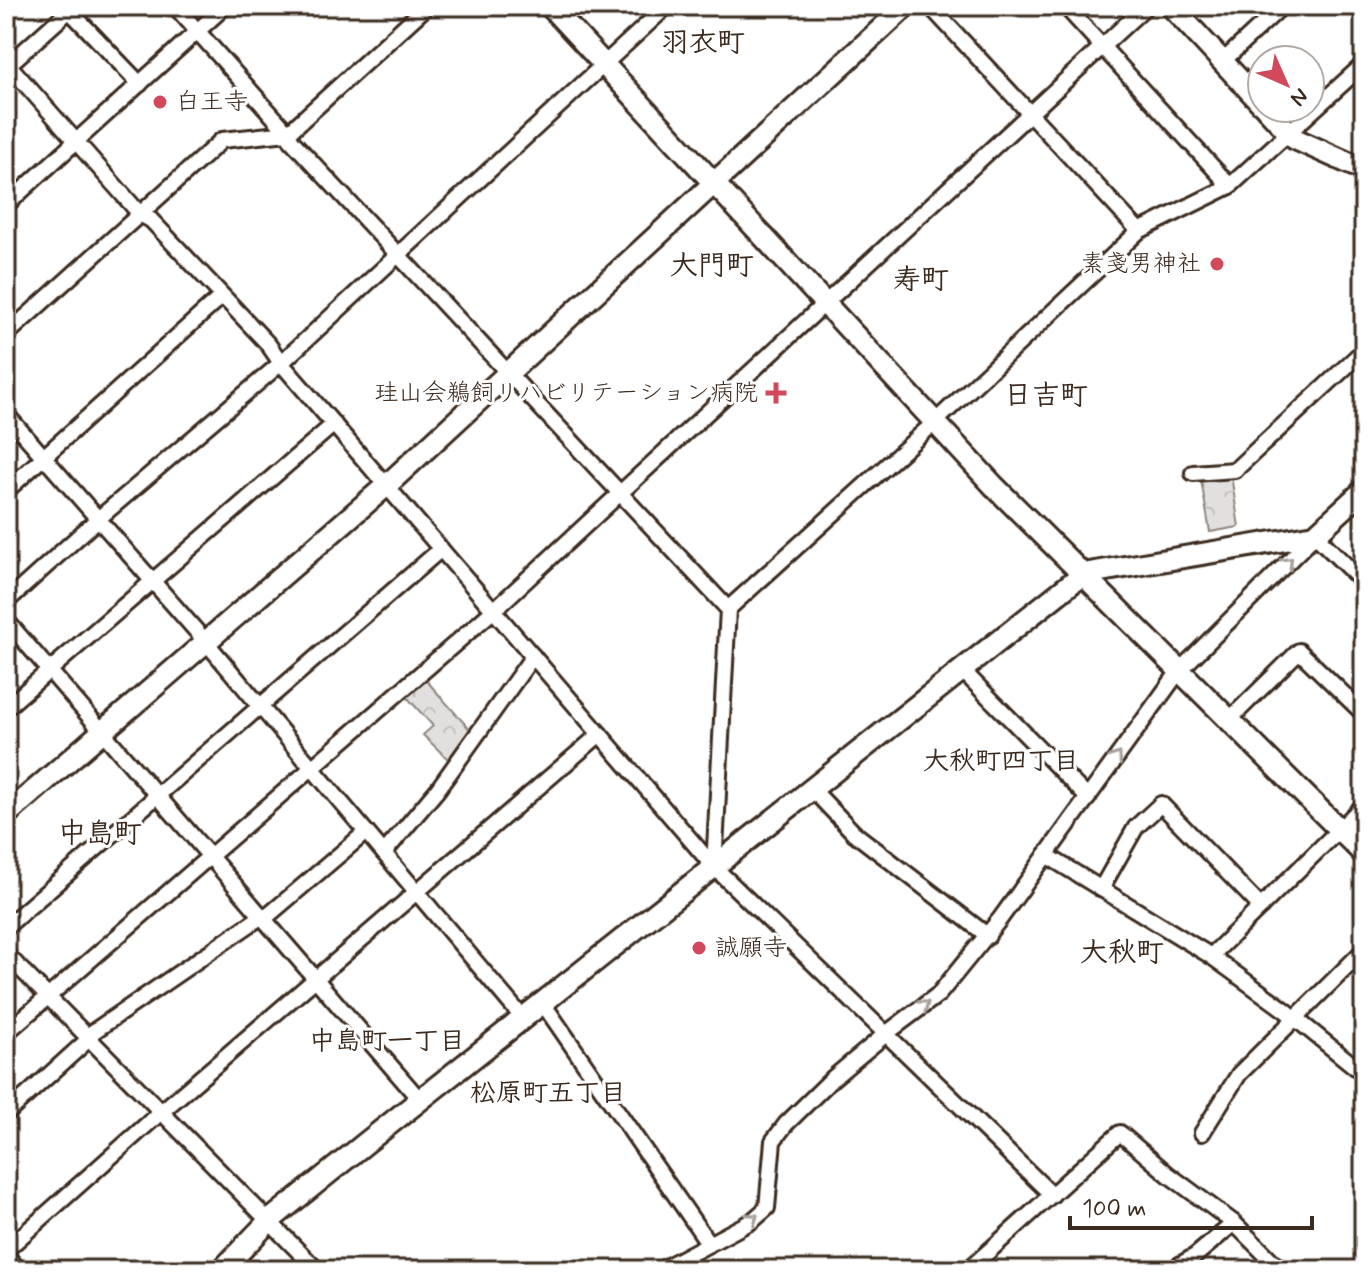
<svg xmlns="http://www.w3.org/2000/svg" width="1370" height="1276" viewBox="0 0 1370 1276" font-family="Mynerve,'Klee One',sans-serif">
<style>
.park{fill:url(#park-crowns);stroke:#8e857e;stroke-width:2}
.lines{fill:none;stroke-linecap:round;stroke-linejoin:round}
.street-casing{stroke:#3b2a1e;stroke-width:20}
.secondary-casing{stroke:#3b2a1e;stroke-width:26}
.street{stroke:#fff;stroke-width:14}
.secondary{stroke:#fff;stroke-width:20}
.oneway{stroke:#a79f9a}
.poi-dot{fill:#d1495b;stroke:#fff;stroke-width:3}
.labels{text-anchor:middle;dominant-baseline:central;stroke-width:6;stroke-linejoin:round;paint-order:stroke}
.poi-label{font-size:24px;fill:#3b2a1e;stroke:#fff;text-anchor:start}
.neighbourhood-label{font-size:26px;font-weight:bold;fill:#3b2a1e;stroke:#fff}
.quarter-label{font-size:28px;font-weight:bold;fill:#3b2a1e;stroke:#fff}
</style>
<defs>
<pattern id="park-crowns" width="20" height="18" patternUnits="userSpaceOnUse" patternTransform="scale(2)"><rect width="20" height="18" fill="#e2e0de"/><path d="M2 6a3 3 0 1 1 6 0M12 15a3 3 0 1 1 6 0" fill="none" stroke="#c3c0be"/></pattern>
</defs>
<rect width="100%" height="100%" fill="#fff"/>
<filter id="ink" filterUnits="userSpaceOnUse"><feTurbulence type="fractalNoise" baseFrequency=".0125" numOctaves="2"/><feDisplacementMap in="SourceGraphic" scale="16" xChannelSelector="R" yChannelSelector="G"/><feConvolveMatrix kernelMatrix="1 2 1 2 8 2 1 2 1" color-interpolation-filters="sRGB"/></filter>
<g filter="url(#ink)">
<!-- park -->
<g class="park">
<path d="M1231 475 1239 527 1210 532 1201 480Z"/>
<path d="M425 679 474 734 453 764 423 735 433 726 406 696Z"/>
</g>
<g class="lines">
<!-- street casing -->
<g class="street-casing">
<g id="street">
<path d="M175 6 288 133"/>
<path d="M427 6 288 133 292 141 728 609 714 867"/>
<path d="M930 6 1139 231"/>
<path d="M1065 6 1230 186"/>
<path d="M69 10 140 84"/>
<path d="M6 62 140 214 151 220 268 344 281 363 714 867 1052 1195"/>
<path d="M1222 62 1282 6"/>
<path d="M6 67 74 6"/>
<path d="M6 205 225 6"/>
<path d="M6 335 222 140 288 133"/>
<path d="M6 414 206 642 522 1017"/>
<path d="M1193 473 1235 470 1364 350"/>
<path d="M6 491 222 296"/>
<path d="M6 602 98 519 281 363 667 6"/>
<path d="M728 609 935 422 1139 231 1230 186 1364 64"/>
<path d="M6 620 420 1100"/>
<path d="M962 670 1088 798"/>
<path d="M6 708 334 424"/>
<path d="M1229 720 1299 651 1364 714"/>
<path d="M812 789 854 833 988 936"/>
<path d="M384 853 438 789 533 656"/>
<path d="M1046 855 1211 956 1285 1010 1364 1074"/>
<path d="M1101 889 1136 827 1161 804 1261 907"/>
<path d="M264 919 366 832"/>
<path d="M6 927 441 549"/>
<path d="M6 954 317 1270"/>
<path d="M1211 956 1364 805"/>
<path d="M542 1002 709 1244"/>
<path d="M6 1033 494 610 1146 6"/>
<path d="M87 1036 262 916"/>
<path d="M6 1114 90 1038"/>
<path d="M1202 1133 1239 1074 1364 950"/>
<path d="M6 1250 161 1112 600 734"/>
<path d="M6 1255 19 1270"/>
<path d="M660 1270 752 1221 767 1208 773 1141 786 1124 833 1078 887 1033 939 994 1000 919 1179 671 1315 535 1364 583"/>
<path d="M968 1270 1120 1133 1169 1175 1234 1223 1281 1270"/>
<path d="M1171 1270 1195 1256 1234 1223"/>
</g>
</g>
<!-- secondary casing -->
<g class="secondary-casing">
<g id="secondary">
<path d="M550 6 994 486 1364 854"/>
<path d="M1171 6 1262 104"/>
<path d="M1266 108 1295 139 1364 170"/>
<path d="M6 815 387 485 906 6"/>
<path d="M222 1270 269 1221 367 1142 1083 574 1315 535 1364 490"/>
</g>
</g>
<!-- street -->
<use href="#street" class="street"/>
<!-- secondary -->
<use href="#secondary" class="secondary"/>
</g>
<!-- one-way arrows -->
<defs><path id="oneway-chevron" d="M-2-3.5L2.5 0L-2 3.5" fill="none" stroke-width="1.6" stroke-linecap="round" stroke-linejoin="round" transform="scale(2)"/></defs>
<g class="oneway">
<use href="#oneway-chevron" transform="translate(1288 562) rotate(-45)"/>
<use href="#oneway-chevron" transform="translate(1117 757) rotate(-55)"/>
<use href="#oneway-chevron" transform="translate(924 1005) rotate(-37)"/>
<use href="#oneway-chevron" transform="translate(753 1218) rotate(-36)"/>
</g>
</g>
<!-- markers -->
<g class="poi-dot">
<circle cx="160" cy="102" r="8"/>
<circle cx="1217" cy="264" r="8"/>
<path d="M772 381h8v8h8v8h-8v8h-8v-8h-8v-8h8z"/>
<circle cx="699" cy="948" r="8"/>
</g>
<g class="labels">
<!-- poi labels -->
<g class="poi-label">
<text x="176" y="102">白王寺</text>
<text x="1201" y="264" text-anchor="end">素戔男神社</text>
<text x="758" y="393" text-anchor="end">珪山会鵜飼リハビリテーション病院</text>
<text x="715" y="948">誠願寺</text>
</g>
<!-- neighbourhood labels -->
<g class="neighbourhood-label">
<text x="1001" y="762">大秋町四丁目</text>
<text x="387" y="1042">中島町一丁目</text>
<text x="548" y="1094">松原町五丁目</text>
</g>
<!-- quarter labels -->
<g class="quarter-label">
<text x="703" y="43">羽衣町</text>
<text x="712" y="266">大門町</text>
<text x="921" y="280">寿町</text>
<text x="1046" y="396">日吉町</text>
<text x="100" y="834">中島町</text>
<text x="1122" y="953">大秋町</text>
</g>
</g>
<!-- margin -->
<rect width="1370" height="1276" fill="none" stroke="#fff" stroke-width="32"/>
<rect x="16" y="16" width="1338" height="1244" fill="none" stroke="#3b2a1e" stroke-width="3" filter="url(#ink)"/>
<!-- north arrow -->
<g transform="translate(1286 84) rotate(135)"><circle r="38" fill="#ffffff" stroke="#b1aaa5" stroke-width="2"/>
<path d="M0-6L14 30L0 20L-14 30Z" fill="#d1495b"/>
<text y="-12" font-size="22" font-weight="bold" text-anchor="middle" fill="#3b2a1e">N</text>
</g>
<!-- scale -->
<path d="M1070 1216v12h242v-12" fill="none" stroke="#3b2a1e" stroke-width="4"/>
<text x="1082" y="1216" font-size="24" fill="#3b2a1e" stroke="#ffffff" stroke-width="6" paint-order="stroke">100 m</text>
</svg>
